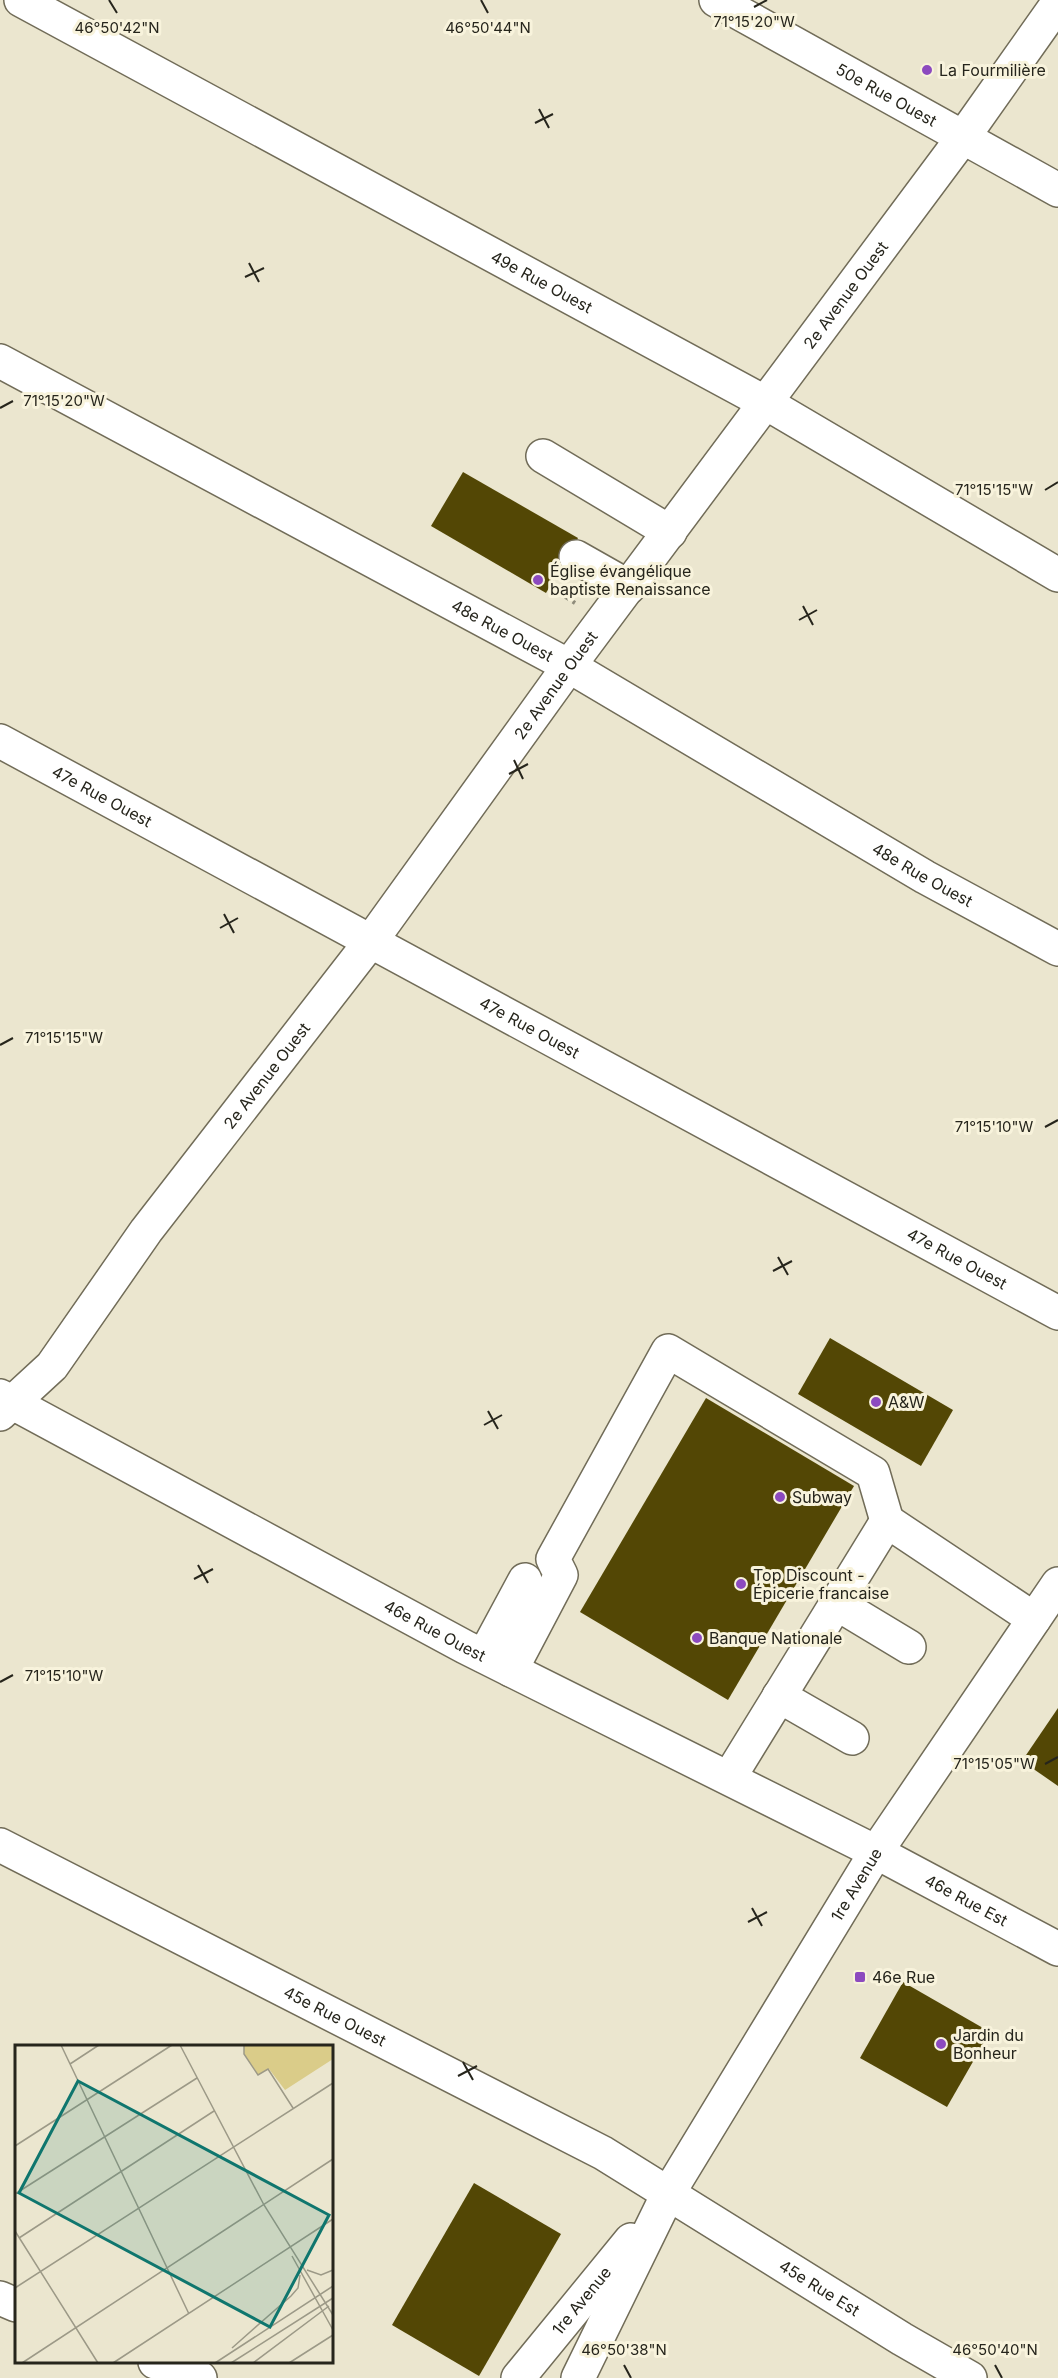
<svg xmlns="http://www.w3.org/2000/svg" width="1058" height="2378" viewBox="0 0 1058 2378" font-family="Inter,sans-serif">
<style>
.building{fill:#534705}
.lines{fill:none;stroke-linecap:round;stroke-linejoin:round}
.minor-casing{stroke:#716c58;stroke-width:36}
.highway-casing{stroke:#716c58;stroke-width:36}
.path{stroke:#8f8c7b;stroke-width:4;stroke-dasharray:4.5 4.5;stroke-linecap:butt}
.minor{stroke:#fff;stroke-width:33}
.highway{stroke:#fff;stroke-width:33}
.ticks{fill:none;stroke:#26251c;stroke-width:2}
.poi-dot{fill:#8c4abf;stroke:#f8f3dc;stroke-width:2}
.labels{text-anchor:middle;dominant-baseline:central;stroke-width:6;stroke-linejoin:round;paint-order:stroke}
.poi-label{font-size:16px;fill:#26251c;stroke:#f8f3dc;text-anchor:start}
.street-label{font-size:16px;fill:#26251c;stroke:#f8f3dc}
.inset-road{fill:none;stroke:#9c9987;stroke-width:1.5}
.view{fill:#0f766e;fill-opacity:0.15;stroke:#0f766e;stroke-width:3}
.inset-edge{fill:none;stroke:#26251c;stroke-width:3}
.ticks-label{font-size:15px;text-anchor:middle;fill:#26251c;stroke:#f8f3dc;stroke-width:6;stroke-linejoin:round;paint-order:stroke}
</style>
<rect width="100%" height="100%" fill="#ebe6cf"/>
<!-- building -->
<g class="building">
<path d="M463 472 578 538 546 593 431 526Z"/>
<path d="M830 1338 953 1410 921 1466 798 1394Z"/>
<path d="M706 1398 854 1486 728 1700 580 1612Z"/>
<path d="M1058 1708V1786L1022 1761Z"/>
<path d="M903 1982 990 2032 947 2107 860 2058Z"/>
<path d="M474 2183 561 2234 479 2376 392 2325Z"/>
</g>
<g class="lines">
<!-- minor casing -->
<g class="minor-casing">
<g id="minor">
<path id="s1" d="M21 0 766 403 1058 575"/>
<path id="s2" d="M716 0 1058 190"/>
<path id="s3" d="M0 361 569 666 925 877 1058 949"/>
<path d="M543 456 670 532"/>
<path d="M576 557 629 587"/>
<path id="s4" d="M0 741 1058 1313"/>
<path id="s5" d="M0 1396 465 1647 876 1852 1058 1949"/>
<path id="s6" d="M0 1414 52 1366 146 1231 371 941 569 666 964 136 1058 3"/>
<path d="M836 1603 909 1647"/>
<path d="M484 1656 525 1580"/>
<path d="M511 1670 561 1575 553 1559 668 1351 873 1473 887 1521"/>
<path d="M779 1696 852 1738"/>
<path d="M729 1778 887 1521 1034 1619"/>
<path id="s7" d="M0 1845 603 2153 902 2339 970 2378"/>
<path id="s8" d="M518 2378 631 2240"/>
<path id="s9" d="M578 2378 668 2194 876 1852 1058 1584"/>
</g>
</g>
<!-- highway casing -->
<g class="highway-casing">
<g id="highway">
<path d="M0 2298 16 2305"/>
<path d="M155 2362 200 2378"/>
</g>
</g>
<!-- path -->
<path class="path" d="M550 587 575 603"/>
<!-- minor -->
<use href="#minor" class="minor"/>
<!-- highway -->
<use href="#highway" class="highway"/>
</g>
<!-- ticks -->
<path class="ticks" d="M109 0 117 13M481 0 488 13M754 7 767 0M539 109 549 128M535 123 553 114M249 263 259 282M245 277 264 268M0 408 13 401M1045 490 1058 482M803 606 813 625M799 620 817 610M514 760 523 779M509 774 528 764M224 914 234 933M220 928 238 918M0 1045 13 1038M1045 1127 1058 1120M778 1257 788 1275M773 1271 792 1261M488 1411 498 1429M484 1425 502 1415M198 1565 208 1583M194 1579 213 1569M0 1682 13 1675M1045 1764 1058 1757M752 1908 762 1926M748 1922 767 1912M463 2062 473 2080M458 2076 477 2066M624 2365 631 2378M995 2365 1002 2378"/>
<!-- markers -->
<g class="poi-dot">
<circle cx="927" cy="70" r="6"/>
<circle cx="538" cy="580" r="6"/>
<circle cx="876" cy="1402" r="6"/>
<circle cx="780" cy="1497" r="6"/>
<circle cx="741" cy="1584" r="6"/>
<circle cx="697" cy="1638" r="6"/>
<rect x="854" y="1971" width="12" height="12" rx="3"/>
<circle cx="941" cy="2044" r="6"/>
</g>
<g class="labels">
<!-- poi labels -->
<g class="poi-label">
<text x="939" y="70">La Fourmilière</text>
<text x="550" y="571">Église évangélique<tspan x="550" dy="18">baptiste Renaissance</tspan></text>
<text x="888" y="1402">A&amp;W</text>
<text x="792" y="1497">Subway</text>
<text x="753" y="1575">Top Discount -<tspan x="753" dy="18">Épicerie francaise</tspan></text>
<text x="709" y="1638">Banque Nationale</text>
<text x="872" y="1977">46e Rue</text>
<text x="953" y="2035">Jardin du<tspan x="953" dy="18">Bonheur</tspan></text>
</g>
<!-- street labels -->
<g class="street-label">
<text stroke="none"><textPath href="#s2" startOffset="195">50e Rue Ouest</textPath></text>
<text stroke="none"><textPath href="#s1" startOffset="592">49e Rue Ouest</textPath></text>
<text stroke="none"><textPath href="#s6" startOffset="1404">2e Avenue Ouest</textPath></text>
<text stroke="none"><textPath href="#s3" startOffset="570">48e Rue Ouest</textPath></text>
<text stroke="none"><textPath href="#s6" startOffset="918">2e Avenue Ouest</textPath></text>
<text stroke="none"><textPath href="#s4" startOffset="116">47e Rue Ouest</textPath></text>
<text stroke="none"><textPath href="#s3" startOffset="1056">48e Rue Ouest</textPath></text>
<text stroke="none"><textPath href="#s4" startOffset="602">47e Rue Ouest</textPath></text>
<text stroke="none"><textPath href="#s6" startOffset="432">2e Avenue Ouest</textPath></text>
<text stroke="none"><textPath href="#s4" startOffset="1088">47e Rue Ouest</textPath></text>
<text stroke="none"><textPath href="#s5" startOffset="494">46e Rue Ouest</textPath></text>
<text stroke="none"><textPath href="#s9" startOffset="567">1re Avenue</textPath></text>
<text stroke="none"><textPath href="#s5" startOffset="1090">46e Rue Est</textPath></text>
<text stroke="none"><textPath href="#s7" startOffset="376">45e Rue Ouest</textPath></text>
<text stroke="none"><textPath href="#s7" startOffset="932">45e Rue Est</textPath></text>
<text stroke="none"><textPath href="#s8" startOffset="100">1re Avenue</textPath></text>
</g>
</g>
<!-- overview -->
<g transform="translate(15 2045)">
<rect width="318" height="318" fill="#ebe6cf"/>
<path d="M229 0H318V14L270 45 254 24 243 30 229 9Z" fill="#dacc89"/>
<path class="inset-road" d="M46 0 174 269M165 0 249 160 318 270M229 0V9L243 30 253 24 278 63M55 19 84 0M0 101 157 0M0 149 182 33M0 186 83 318M4 193 199 66M277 211 318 285M292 225 306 230 318 225M0 243 318 38M217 303 276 251 283 243 285 230M7 318 318 114M98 318 318 174M200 318 318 241M216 318 318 253M238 318 314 261M274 318 318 290"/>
<path class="view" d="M63 36 314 170 255 282 4 148Z"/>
<rect width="318" height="318" class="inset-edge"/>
</g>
<g class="ticks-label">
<text x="754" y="27">71°15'20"W</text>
<text x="117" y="33">46°50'42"N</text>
<text x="488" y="33">46°50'44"N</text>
<text x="64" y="406">71°15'20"W</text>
<text x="994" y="495">71°15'15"W</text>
<text x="64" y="1043">71°15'15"W</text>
<text x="994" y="1132">71°15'10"W</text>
<text x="64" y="1681">71°15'10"W</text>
<text x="994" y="1769">71°15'05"W</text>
<text x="624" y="2355">46°50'38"N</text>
<text x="995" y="2355">46°50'40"N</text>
</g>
</svg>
